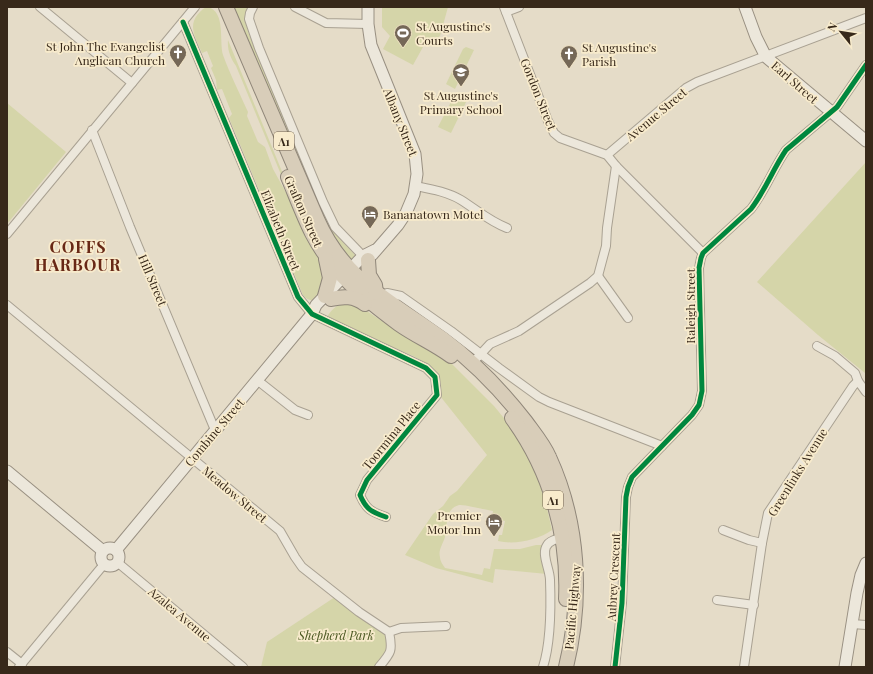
<svg xmlns="http://www.w3.org/2000/svg" width="873" height="674" viewBox="0 0 873 674" font-family="'Playfair Display',serif">
<style>
.green{fill:#d5d5a9}
.lines{fill:none;stroke-linecap:round;stroke-linejoin:round}
.street-casing{stroke:#a9a192;stroke-width:10}
.secondary-casing{stroke:#999082;stroke-width:13}
.highway-casing{stroke:#8f8679;stroke-width:16}
.street{stroke:#ece7db;stroke-width:8}
.secondary{stroke:#ece7db;stroke-width:11}
.highway{stroke:#d8cdb9;stroke-width:14}
.cycleway-casing{stroke:#f8ebcc;stroke-width:8}
.cycleway{stroke:#00873e;stroke-width:5}
.labels{text-anchor:middle;dominant-baseline:central;stroke-width:3.5;stroke-linejoin:round;paint-order:stroke}
.shield{fill:#f8ebcc;stroke:#72634f;stroke-width:1}
.shield-label{font-size:11px;font-weight:bold;fill:#38291a}
.poi-label{font-size:12px;fill:#38291a;stroke:#f8ebcc;text-anchor:start}
.street-label{font-size:12px;fill:#38291a;stroke:#f8ebcc}
.park-label{font-size:12px;font-style:italic;fill:#48561f;stroke:#f8ebcc}
.district-label{font-size:16px;font-weight:bold;letter-spacing:1px;fill:#682816;stroke:#f8ebcc}
</style>
<rect width="100%" height="100%" fill="#e5dcc8"/>
<!-- green -->
<g class="green">
<path d="M208 7C226 12 219 41 223 55 230 74 240 94 248 112L247 116 258 142 265 147 273 169 318 251 327 275 317 300C311 301 307 300 303 295L229 118 232 114 222 89 217 90 216 80 211 68 213 66 207 51 202 53C197 40 187 27 198 14 201 11 203 8 208 7Z"/>
<path d="M232 7H248L245 16 248 32 327 222 336 235 357 257 351 261 333 241Z"/>
<path d="M382 7H448L440 36 433 41H424L421 46 423 47 413 65 383 49 390 36 382 27Z"/>
<path d="M228 40 290 191 282 177 236 66C231 59 227 50 228 40Z"/>
<path d="M466 47 474 50 455 89 446 84 463 49Z"/>
<path d="M455 94 468 98 451 133 438 127Z"/>
<path d="M7 103 66 152 7 224Z"/>
<path d="M866 162V378L865 373 818 335 757 282Z"/>
<path d="M350 302 364 309 392 328 444 356 494 406 522 440 536 473 545 500 552 530C538 540 515 545 498 541L499 535H502L505 521 492 518 493 511C486 510 464 504 459 505 444 509 448 526 445 537 443 544 438 550 440 557 440 561 443 565 445 568L482 575 484 568 490 569 494 549H520L536 545H543L547 574 495 569 493 583 436 568 405 555 433 514 443 506 450 496 457 491 487 455 440 396C450 362 396 350 374 341 358 334 342 325 327 317 333 307 338 304 350 302Z"/>
<path d="M338 595 389 632 392 646 379 667H261L267 642Z"/>
</g>
<g class="lines">
<!-- street casing -->
<g class="street-casing">
<g id="street">
<path d="M40 7 132 83"/>
<path d="M253 7 250 13 249 19 259 48 323 202 335 227 363 256"/>
<path d="M295 7 326 23 368 24"/>
<path d="M504 7 548 121 554 133 560 138 607 155 616 166 703 253"/>
<path d="M506 12 519 7"/>
<path d="M183 22 298 297 312 314 426 368 435 377 437 395 367 480 360 495C366 509 371 512 386 517"/>
<path d="M92 130 130 227 215 430"/>
<path d="M607 155 686 88 697 82 866 18"/>
<path d="M416 186C431 189 448 192 461 200 477 210 489 221 507 228"/>
<path d="M7 234 195 7"/>
<path d="M598 276 628 318"/>
<path d="M381 295 387 293 401 296 451 331 499 368 539 397 549 402 662 446"/>
<path d="M7 305 280 531 295 557 302 567 359 612 389 632C393 651 391 653 379 667"/>
<path d="M817 346 835 356 855 373 858 381 866 392"/>
<path d="M477 358 490 344 519 331 590 283 598 276 606 246 607 228 616 166"/>
<path d="M257 380 295 410 308 415"/>
<path d="M723 530 749 540 762 543"/>
<path d="M117 562 243 667"/>
<path d="M717 600 754 605"/>
<path d="M852 624 866 625"/>
<path d="M389 632 401 628 446 626"/>
<path d="M7 652 22 664"/>
<path d="M19 667 105 563"/>
<path d="M543 667C551 642 551 607 550 580 550 570 542 556 546 547 549 540 557 539 564 538"/>
<path d="M615 667 622 603 626 497 628 487 632 477 692 415 699 405 702 391 699 268 701 258 703 253 751 209C765 191 773 169 786 150L837 107 866 65"/>
<path d="M744 667 762 543 768 513 853 386 858 381"/>
</g>
</g>
<!-- secondary casing -->
<g class="secondary-casing">
<g id="secondary">
<path d="M368 7V24L371 45 415 154 417 174 414 194 406 213 398 225 372 255"/>
<path d="M745 7 756 37 766 57 866 141"/>
<path d="M7 471 103 551"/>
<circle cx="110" cy="557" r="9"/>
<path d="M116 550 312 314 316 305 363 256 375 250"/>
<path d="M845 667 857 593 861 575 866 563"/>
</g>
</g>
<!-- highway casing -->
<g class="highway-casing">
<g id="highway">
<path d="M226 7 317 219C344 281 391 301 443 339 475 363 502 391 526 422 534 433 544 445 549 457 579 522 583 598 566 667"/>
<path d="M288 177C296 196 303 215 312 233 332 272 365 299 399 324 416 336 435 344 451 356"/>
<path d="M368 260 369 275 375 285 376 293"/>
<path d="M325 296 330 278 326 259"/>
<path d="M331 299C344 296 354 296 365 304"/>
<path d="M512 418C550 470 569 535 566 599"/>
</g>
</g>
<!-- street -->
<use href="#street" class="street"/>
<!-- secondary -->
<use href="#secondary" class="secondary"/>
<!-- highway -->
<use href="#highway" class="highway"/>
<!-- cycleway casing -->
<g class="cycleway-casing">
<g id="cycleway">
<path d="M183 22 298 297 312 314 426 368 435 377 437 395 367 480 360 495C366 509 371 512 386 517"/>
<path d="M615 667 622 603 626 497 628 487 632 477 692 415 699 405 702 391 699 268 701 258 703 253 751 209C765 191 773 169 786 150L837 107 866 65"/>
</g>
</g>
<!-- cycleway -->
<use href="#cycleway" class="cycleway"/>
</g>
<!-- icons -->
<defs>
<g id="stadium-pin" transform="scale(0.9)"><path d="M0 17L-7.5 6A9.5 9.5 0 1 1 7.5 6Z" fill="#756857" stroke="#f8ebcc"/><path d="M0-5a6.5 5 0 1 0 0 10a6.5 5 0 1 0 0-10ZM-3.5-1.8h7v3.6h-7Z" fill="#fff"/></g>
<g id="church-pin" transform="scale(0.9)"><path d="M0 17L-7.5 6A9.5 9.5 0 1 1 7.5 6Z" fill="#756857" stroke="#f8ebcc"/><path d="M-1.2-6h2.4v3.5h3.3v2.4h-3.3V6h-2.4V-.1h-3.3v-2.4h3.3Z" fill="#fff"/></g>
<g id="school-pin" transform="scale(0.9)"><path d="M0 17L-7.5 6A9.5 9.5 0 1 1 7.5 6Z" fill="#756857" stroke="#f8ebcc"/><path d="M0-5L7-2L0 1L-7-2ZM-4 1L0 2.5L4 1V4Q0 6-4 4Z" fill="#fff"/></g>
<g id="hotel-pin" transform="scale(0.9)"><path d="M0 17L-7.5 6A9.5 9.5 0 1 1 7.5 6Z" fill="#756857" stroke="#f8ebcc"/><path d="M-6-4.5h1.5V1H6V5H4.5V3h-9V5H-6ZM-4 0a1.8 1.8 0 1 1 3.6 0ZM.5 0V-2.5h3Q6-2.5 6 0Z" fill="#fff"/></g>
</defs>
<g fill-rule="evenodd">
<use href="#stadium-pin" x="403" y="33"/>
<use href="#church-pin" x="178" y="53"/>
<use href="#church-pin" x="569" y="54"/>
<use href="#school-pin" x="461" y="72"/>
<use href="#hotel-pin" x="370" y="214"/>
<use href="#hotel-pin" x="494" y="522"/>
</g>
<g class="labels">
<!-- shield labels -->
<g class="shield">
<rect x="274" y="132" width="20" height="18" rx="3"/>
<rect x="543" y="491" width="20" height="18" rx="3"/>
</g>
<g class="shield-label">
<text x="284" y="141">A1</text>
<text x="553" y="500">A1</text>
</g>
<!-- poi labels -->
<g class="poi-label">
<text x="416" y="26">St Augustine's<tspan x="416" dy="14">Courts</tspan></text>
<text x="165" y="46" text-anchor="end">St John The Evangelist<tspan x="165" dy="14">Anglican Church</tspan></text>
<text x="582" y="47">St Augustine's<tspan x="582" dy="14">Parish</tspan></text>
<text x="461" y="95" text-anchor="middle">St Augustine's<tspan x="461" dy="14">Primary School</tspan></text>
<text x="383" y="214">Bananatown Motel</text>
<text x="481" y="515" text-anchor="end">Premier<tspan x="481" dy="14">Motor Inn</tspan></text>
</g>
<!-- street labels -->
<g class="street-label">
<text transform="translate(795 82) rotate(41)">Earl Street</text>
<text transform="translate(539 94) rotate(68)">Gordon Street</text>
<text transform="translate(656 114) rotate(-40)">Avenue Street</text>
<text transform="translate(401 122) rotate(68)">Albany Street</text>
<text transform="translate(304 211) rotate(66)">Grafton Street</text>
<text transform="translate(281 230) rotate(68)">Elizabeth Street</text>
<text transform="translate(153 280) rotate(67)">Hill Street</text>
<text transform="translate(690 306) rotate(-90)">Raleigh Street</text>
<text transform="translate(214 432) rotate(-50)">Combine Street</text>
<text transform="translate(391 435) rotate(-51)">Toormina Place</text>
<text transform="translate(797 472) rotate(-58)">Greenlinks Avenue</text>
<text transform="translate(235 494) rotate(40)">Meadow Street</text>
<text transform="translate(613 577) rotate(-87)">Aubrey Crescent</text>
<text transform="translate(572 607) rotate(-85)">Pacific Highway</text>
<text transform="translate(180 614) rotate(40)">Azalea Avenue</text>
</g>
<!-- park labels -->
<g class="park-label">
<text x="336" y="635">Shepherd Park</text>
</g>
<!-- district labels -->
<g class="district-label">
<text x="78" y="246">COFFS<tspan x="78" dy="18">HARBOUR</tspan></text>
</g>
</g>
<!-- border -->
<rect width="873" height="674" fill="none" stroke="#38291a" stroke-width="16"/>
<!-- north arrow -->
<g transform="translate(841 32) rotate(300)" stroke="#f8ebcc" stroke-width="3" paint-order="stroke">
<path d="M0-3L7 15L0 10L-7 15Z" fill="#38291a"/>
<text y="-6" font-size="11" font-weight="bold" text-anchor="middle" fill="#38291a">N</text>
</g>
</svg>
